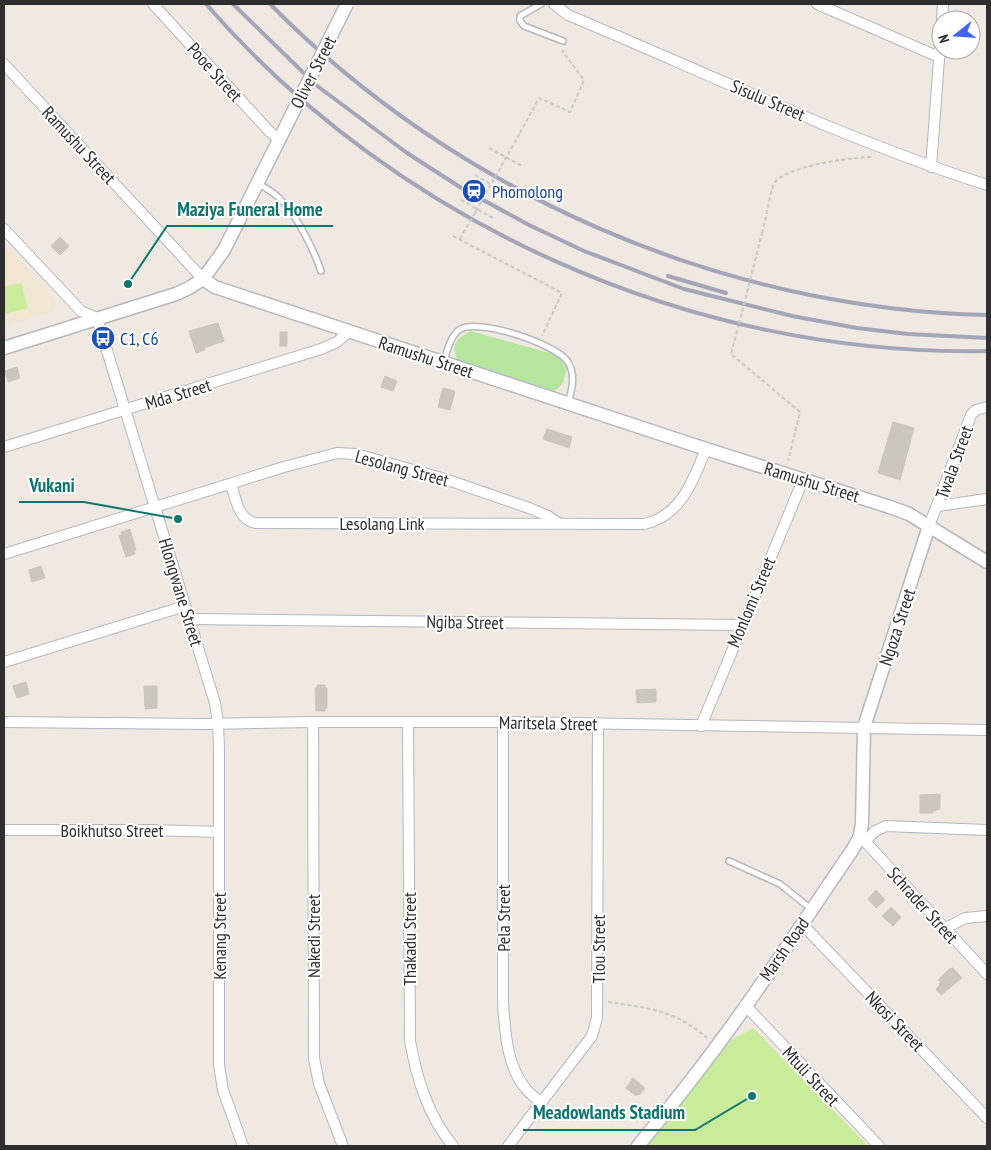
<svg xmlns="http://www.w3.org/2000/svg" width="991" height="1150" viewBox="0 0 991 1150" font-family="'PT Sans Narrow',sans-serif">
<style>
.education{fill:#f0e6d1}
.green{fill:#b6e59e}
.pitch{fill:#c9ec9a}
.building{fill:#cbc7bf;stroke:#cbc5ba}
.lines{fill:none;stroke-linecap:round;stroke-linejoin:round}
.service-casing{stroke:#b4b7c1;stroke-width:8}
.minor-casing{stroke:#b4b7c1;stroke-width:12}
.tertiary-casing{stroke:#b4b7c1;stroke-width:15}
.path{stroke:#c9c9c9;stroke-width:2;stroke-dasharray:4 2.5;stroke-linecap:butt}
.service{stroke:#fff;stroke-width:5}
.minor{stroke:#fff;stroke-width:10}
.tertiary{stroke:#fff;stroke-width:12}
.rail{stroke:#a3a6b8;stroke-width:4}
.tertiary-bridge-casing{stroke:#b4b7c1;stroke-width:15;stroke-linecap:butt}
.path-bridge{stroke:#c9c9c9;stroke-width:2;stroke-dasharray:4 2.5;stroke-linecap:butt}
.tertiary-bridge{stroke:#fff;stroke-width:12}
.labels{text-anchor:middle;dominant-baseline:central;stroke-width:4;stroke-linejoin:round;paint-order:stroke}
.street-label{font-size:18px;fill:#2e2e2e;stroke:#fff}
.transit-label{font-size:18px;fill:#164399;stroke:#fff;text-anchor:start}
.leader{fill:none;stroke:#0f766e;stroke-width:2}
.callout-dot{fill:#0f766e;stroke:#fff;stroke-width:2}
.callout-label{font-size:19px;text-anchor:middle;font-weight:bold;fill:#0f766e;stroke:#fff;stroke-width:4;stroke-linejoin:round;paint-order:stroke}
</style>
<rect width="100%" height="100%" fill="#efe9e1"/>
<!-- education -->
<path class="education" d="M4 244 56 300 54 311 4 327Z"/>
<!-- green -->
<path class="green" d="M470 331 557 355 567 368 563 383 555 391 457 360 454 348 458 339Z"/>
<!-- pitch -->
<g class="pitch">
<path d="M21 283 28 308 4 314V287Z"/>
<path d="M753 1028 868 1146H647L722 1045Z"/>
</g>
<!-- building -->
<g class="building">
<path d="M60 237 69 246 60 255 51 246Z"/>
<path d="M218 323 224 341 204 348 205 350 196 353 189 331Z"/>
<rect x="280" y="332" width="7" height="14"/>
<path d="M17 367 20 378 8 382 5 371Z"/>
<path d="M385 376 397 381 393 391 381 387Z"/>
<path d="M443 388 455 391 450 410 438 407Z"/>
<path d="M893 422 914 428 900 480 878 473Z"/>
<path d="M547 429 572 437 569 448 543 439Z"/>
<path d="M130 529 136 550H134L135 554 126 557 119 536 122 535 121 532Z"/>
<path d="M41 566 45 578 32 582 29 570Z"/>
<path d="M26 682 29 694 17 698 13 686Z"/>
<path d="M317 685H325V688H327V708H325V711H316L315 688H317Z"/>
<path d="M144 686H157V708L145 709Z"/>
<path d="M656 689V702L637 703 636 690Z"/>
<path d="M940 794V809L933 811V813H920V795Z"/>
<path d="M876 890 885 900 876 908 868 899Z"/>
<path d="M891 907 901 917 893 926 882 916Z"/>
<path d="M953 968 962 978 941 995 936 989 940 985 939 984 941 982 938 980 949 969Z"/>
<path d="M633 1078 645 1088 639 1095 638 1094 636 1096 626 1088Z"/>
</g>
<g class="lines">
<!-- service casing -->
<g class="service-casing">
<g id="service">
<path d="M541 4 520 16V21L524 26 563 41"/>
<path d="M259 184C267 189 275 193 281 200 297 216 314 250 321 271"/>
<path d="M444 361C447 351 450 337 459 330 476 317 557 344 568 362 576 375 572 390 568 403"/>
<path d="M729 861 780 884 811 909"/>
</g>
</g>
<!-- minor casing -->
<g class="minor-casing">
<g id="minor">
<path d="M153 4 268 130 278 139"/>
<path d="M554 4 568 15C707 73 844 139 987 185"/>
<path d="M817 4 939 57"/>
<path d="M942 20 943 4"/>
<path d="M4 64 203 279"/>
<path d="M931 167 941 33"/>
<path d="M4 229 81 311 97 318 215 703 218 723 219 748V1065L223 1090 243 1146"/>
<path d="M4 447 321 349 337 342 348 332"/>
<path d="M231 485C236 499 238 519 255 523L644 524C681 516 693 481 706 449"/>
<path d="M938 506 987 499"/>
<path d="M929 526 971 415 976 410 987 407"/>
<path d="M4 554 284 467 337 453 356 454 445 479 529 508 548 516 558 523"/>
<path d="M189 619 741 625"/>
<path d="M4 662 185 606"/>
<path d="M4 722 204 724 313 722H503L987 730"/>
<path d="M313 722 314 1058 319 1084 343 1146"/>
<path d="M408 722 410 1041C417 1079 428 1116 453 1146"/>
<path d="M503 722V1003C505 1032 507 1067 526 1089 530 1094 536 1098 540 1102"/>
<path d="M701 726 803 480"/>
<path d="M4 830H151L219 832"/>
<path d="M860 836 987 974"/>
<path d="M865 842 875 831 886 826 987 830"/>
<path d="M802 924 987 1118"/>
<path d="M944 929 965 918 987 916"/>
<path d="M745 1005 879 1146"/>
<path d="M508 1146 592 1036 597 1018 598 723"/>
</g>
</g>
<!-- tertiary casing -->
<g class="tertiary-casing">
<g id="tertiary">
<path d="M203 279 215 287 706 449 890 507 909 514 987 562"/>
<path d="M4 348 176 294 189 288 203 279 224 250 292 114"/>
<path d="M638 1146C655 1125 672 1105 688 1084 747 1009 799 928 853 849L860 836 862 823 864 727 929 526"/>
</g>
</g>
<!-- path -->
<g class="path">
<path d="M520 133 539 98 570 112 584 80 563 52V50"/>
<path d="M489 148 522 166"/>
<path d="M475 175 506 193"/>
<path d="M461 200 493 218"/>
<path d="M475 213 476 211"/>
<path d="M762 233C766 219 769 196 774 184 783 166 854 157 873 157"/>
<path d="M453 236 562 293 542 336"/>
<path d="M460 239 463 233"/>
<path d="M739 324 731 354 800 412 788 461"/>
<path d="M608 1002C648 1008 675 1010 707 1038"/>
</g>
<!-- service -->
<use href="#service" class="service"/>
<!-- minor -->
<use href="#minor" class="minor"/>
<!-- tertiary -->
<use href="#tertiary" class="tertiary"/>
<!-- rail -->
<g class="rail">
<path d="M206 4C398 225 694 357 987 351"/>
<path d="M233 4 316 85 407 153 463 189 529 225 584 251 684 289 792 316 857 328 908 334 987 338"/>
<path d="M270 4C456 193 721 309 987 315"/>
<path d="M668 276 726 293"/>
</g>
<!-- tertiary-bridge casing -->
<g class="tertiary-bridge-casing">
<path id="tertiary-bridge" d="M292 114 347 4"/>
</g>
<!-- path-bridge -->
<g class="path-bridge">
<path d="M476 211 520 133"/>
<path d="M463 233 475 213"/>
<path d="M739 324 762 233"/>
</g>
<!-- tertiary-bridge -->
<use href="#tertiary-bridge" class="tertiary-bridge"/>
</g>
<!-- icons -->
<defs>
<g id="station-disc" transform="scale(1.25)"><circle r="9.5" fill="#1a4fb4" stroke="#fff"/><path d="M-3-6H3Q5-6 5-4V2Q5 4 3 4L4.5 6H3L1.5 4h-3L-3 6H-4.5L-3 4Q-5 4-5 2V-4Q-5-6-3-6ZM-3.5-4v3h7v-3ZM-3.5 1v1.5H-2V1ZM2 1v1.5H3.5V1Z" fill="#fff"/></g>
<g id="bus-disc" transform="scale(1.25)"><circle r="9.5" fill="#1a4fb4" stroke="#fff"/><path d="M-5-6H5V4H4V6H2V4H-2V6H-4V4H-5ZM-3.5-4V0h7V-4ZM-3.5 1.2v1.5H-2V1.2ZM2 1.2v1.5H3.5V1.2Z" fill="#fff"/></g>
</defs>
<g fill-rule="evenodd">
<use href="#station-disc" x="474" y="191"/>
<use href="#bus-disc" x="103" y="338"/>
</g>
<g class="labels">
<!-- street labels -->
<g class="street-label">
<text transform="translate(215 72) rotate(48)">Pooe Street</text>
<text transform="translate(313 72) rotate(-63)">Oliver Street</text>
<text transform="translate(768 100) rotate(23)">Sisulu Street</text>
<text transform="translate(79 145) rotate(47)">Ramushu Street</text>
<text transform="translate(426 357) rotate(18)">Ramushu Street</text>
<text transform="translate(178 394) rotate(-17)">Mda Street</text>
<text transform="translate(954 462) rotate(-70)">Twala Street</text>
<text transform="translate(402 468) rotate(15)">Lesolang Street</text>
<text transform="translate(812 482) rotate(17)">Ramushu Street</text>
<text x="382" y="523">Lesolang Link</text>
<text transform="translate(181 592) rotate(73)">Hlongwane Street</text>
<text transform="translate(751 602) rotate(-67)">Monlomi Street</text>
<text transform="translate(465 622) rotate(1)">Ngiba Street</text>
<text transform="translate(897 627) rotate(-72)">Ngoza Street</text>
<text transform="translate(548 723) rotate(1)">Maritsela Street</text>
<text x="112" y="830">Boikhutso Street</text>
<text transform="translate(923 905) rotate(48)">Schrader Street</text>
<text transform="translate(503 918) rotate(-90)">Pela Street</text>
<text transform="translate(219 936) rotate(-90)">Kenang Street</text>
<text transform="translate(313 936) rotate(-90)">Nakedi Street</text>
<text transform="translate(409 939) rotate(-90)">Thakadu Street</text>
<text transform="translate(598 949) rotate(-90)">Tlou Street</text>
<text transform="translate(784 949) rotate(-55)">Marsh Road</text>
<text transform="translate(895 1021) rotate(46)">Nkosi Street</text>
<text transform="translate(811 1076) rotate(47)">Mtuli Street</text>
</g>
<!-- transit labels -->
<g class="transit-label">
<text x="492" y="191">Phomolong</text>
<text x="120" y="338">C1, C6</text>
</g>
</g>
<!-- callouts -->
<path class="leader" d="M128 284L167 226H333M178 519L84 502H19M752 1096L695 1130H523"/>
<g class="callout-dot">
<circle cx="128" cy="284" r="5"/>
<circle cx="178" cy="519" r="5"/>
<circle cx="752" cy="1096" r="5"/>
</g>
<g class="callout-label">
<text x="250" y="216">Maziya Funeral Home</text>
<text x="52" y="492">Vukani</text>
<text x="609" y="1119">Meadowlands Stadium</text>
</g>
<!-- border -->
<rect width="991" height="1150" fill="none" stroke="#2e2e2e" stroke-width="10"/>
<!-- north arrow -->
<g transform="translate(956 35) rotate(253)"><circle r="24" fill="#ffffff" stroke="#ababab"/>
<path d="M0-4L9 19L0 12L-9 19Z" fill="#4264fb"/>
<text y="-8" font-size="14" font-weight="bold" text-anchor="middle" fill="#2e2e2e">N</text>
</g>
</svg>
